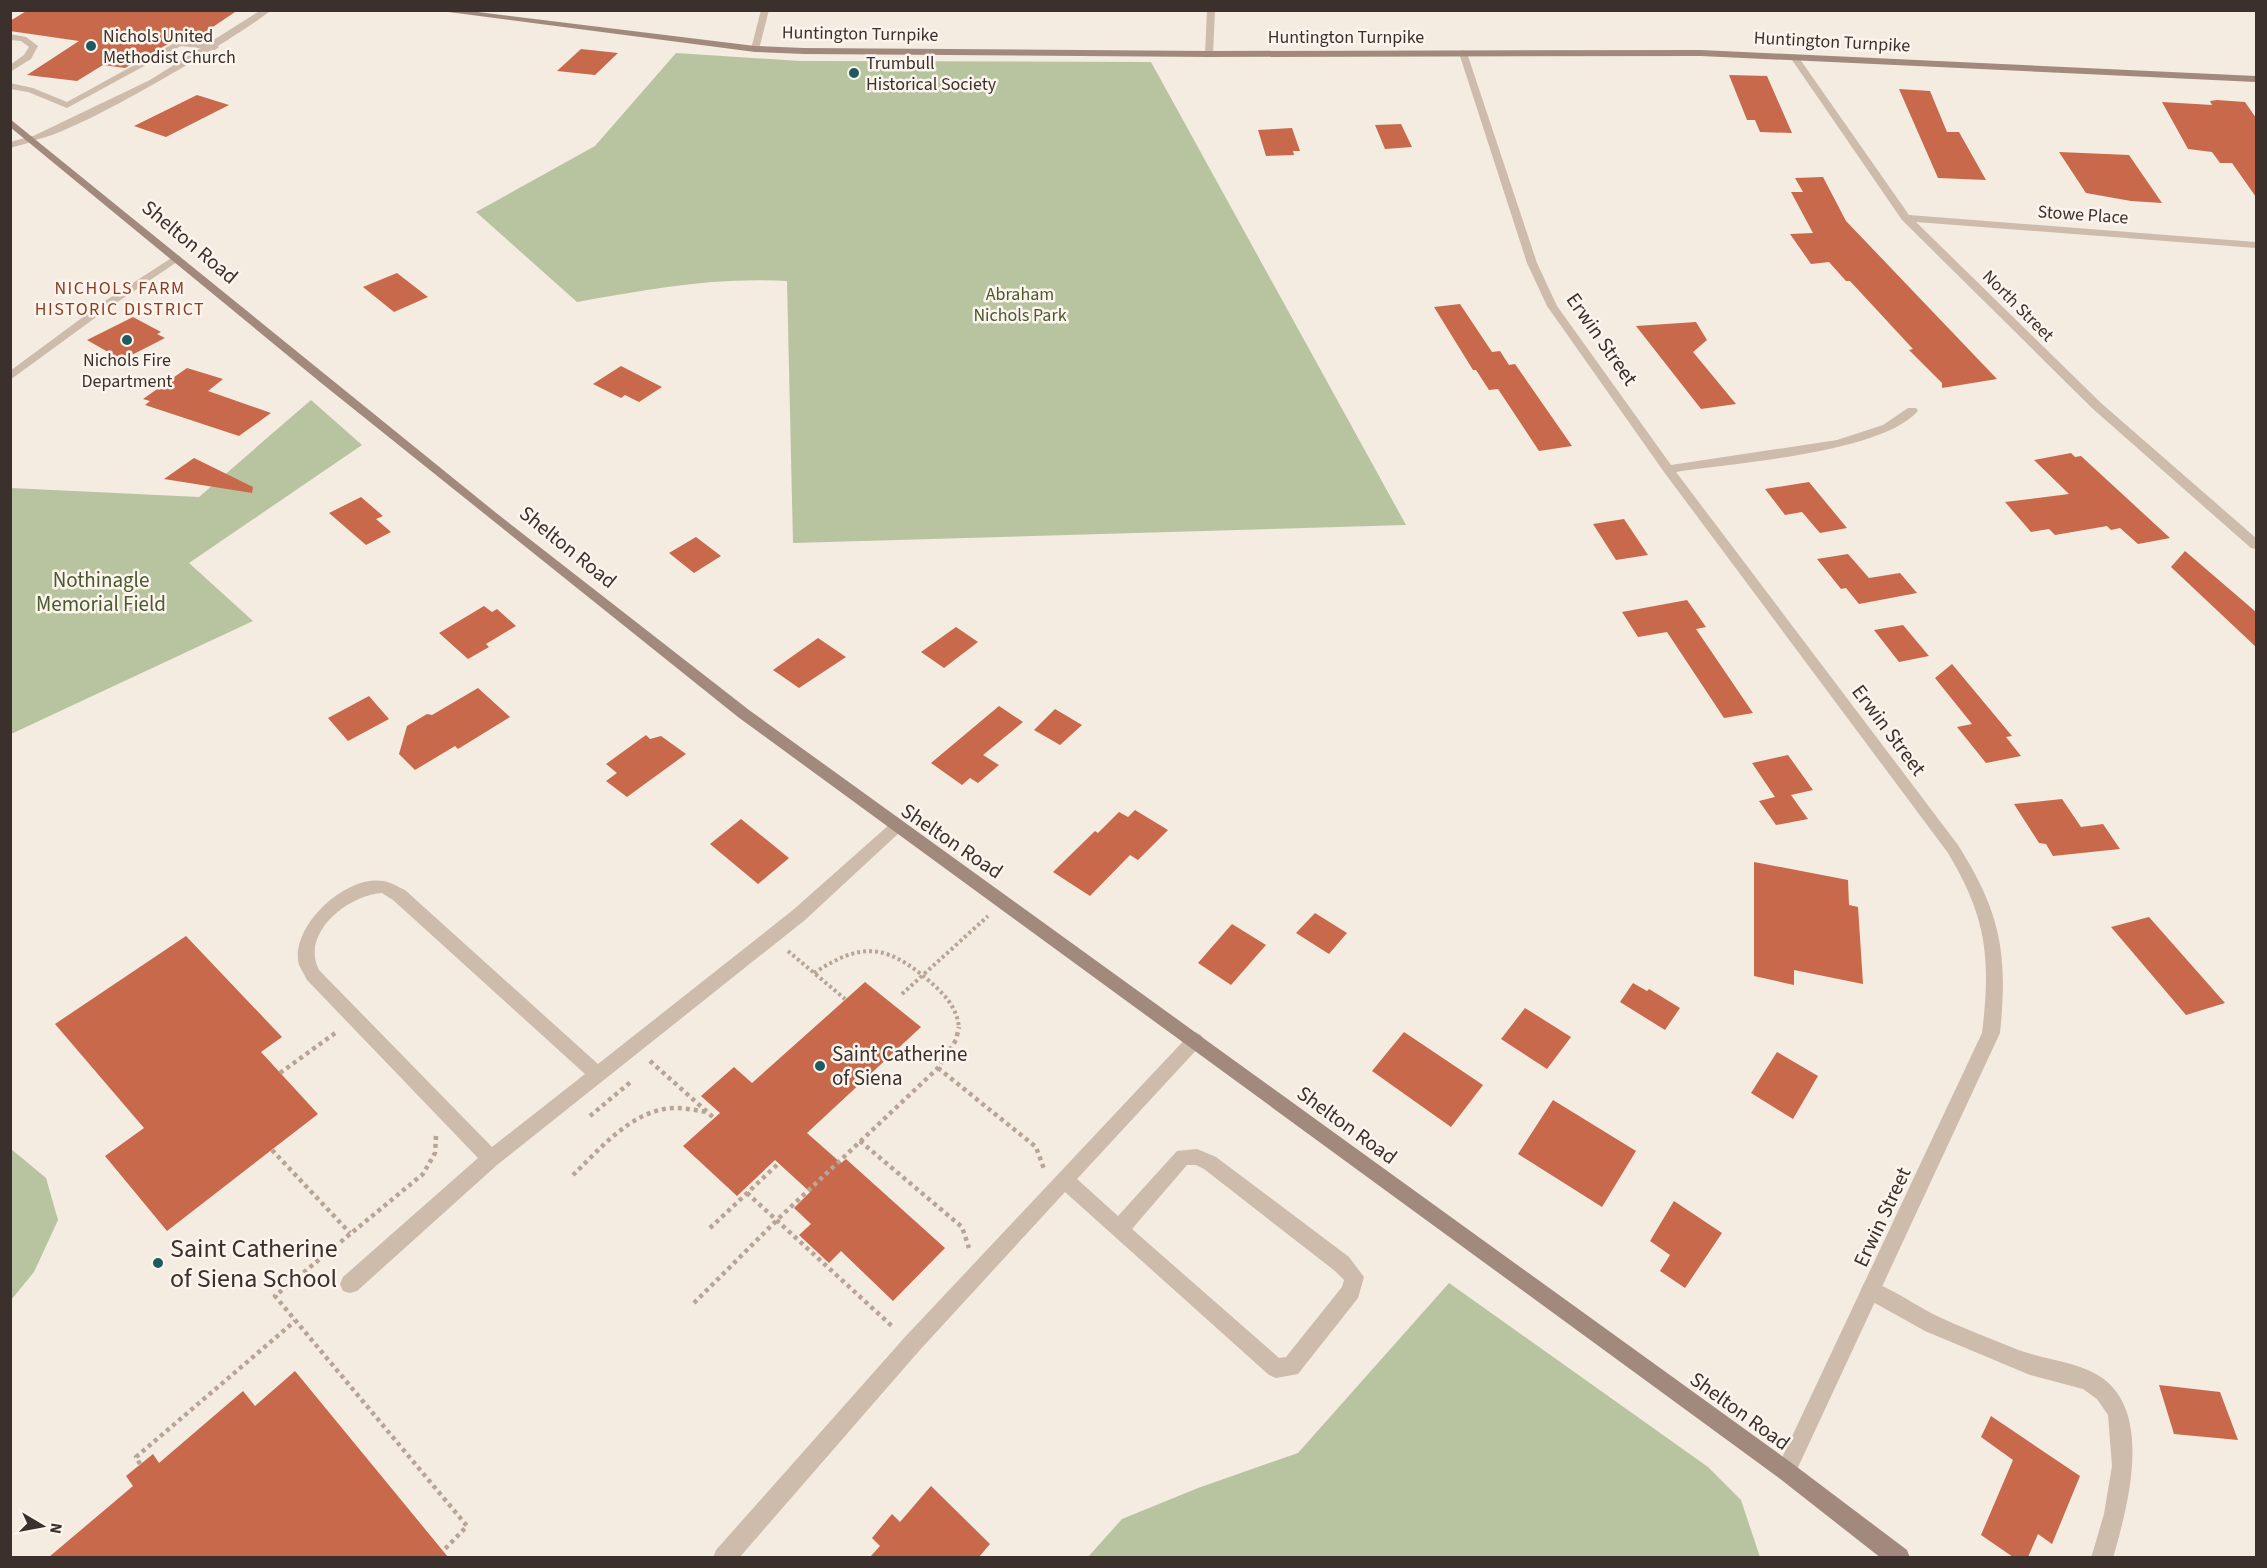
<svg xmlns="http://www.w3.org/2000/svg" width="2267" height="1568" viewBox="0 0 2267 1568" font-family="'Source Sans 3',sans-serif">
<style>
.green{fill:#b8c4a0}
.building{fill:#c8694b}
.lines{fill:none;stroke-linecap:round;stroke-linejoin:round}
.path-far1{stroke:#b9a596;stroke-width:4;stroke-dasharray:3 3;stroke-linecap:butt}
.path{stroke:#b9a596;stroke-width:4.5;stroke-dasharray:4 4;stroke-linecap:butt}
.lane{fill:#cdbbac;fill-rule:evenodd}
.street{fill:#cdbbac;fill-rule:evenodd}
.secondary{fill:#a18a7d;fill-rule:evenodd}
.poi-dot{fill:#1f5a5e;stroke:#fbf5ee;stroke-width:2}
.labels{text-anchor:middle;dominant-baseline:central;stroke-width:5;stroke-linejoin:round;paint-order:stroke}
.far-street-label{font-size:18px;fill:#3b302b;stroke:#fbf5ee}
.far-poi-label{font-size:18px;fill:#3b302b;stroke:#fbf5ee;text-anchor:start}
.far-neighbourhood-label{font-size:18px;letter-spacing:1.5px;fill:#8c3b22;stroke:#fbf5ee}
.far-park-label{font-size:18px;fill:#4a5a2e;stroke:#fbf5ee}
.street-label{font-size:21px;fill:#3b302b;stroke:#fbf5ee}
.park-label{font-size:21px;fill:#4a5a2e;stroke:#fbf5ee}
.poi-label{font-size:21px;fill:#3b302b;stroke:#fbf5ee;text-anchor:start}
.near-poi-label{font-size:26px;fill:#3b302b;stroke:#fbf5ee;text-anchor:start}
</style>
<rect width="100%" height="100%" fill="#f4ebe1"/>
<!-- green -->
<g class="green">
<path d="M676 53 800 61 1151 62 1406 525 793 543 787 281C713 277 649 289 577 302L476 212 595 146Z"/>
<path d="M311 400 362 445 189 563 253 621 11 734V488L199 497Z"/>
<path d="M11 1149 46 1178 58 1220 34 1272 11 1300Z"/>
<path d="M1449 1283 1708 1467 1741 1500 1760 1557H1088L1122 1519 1198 1488 1298 1453Z"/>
</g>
<!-- building -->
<g class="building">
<path d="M28 10 37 12 238 10 195 39 179 38 125 68 103 65 77 81 27 75 79 41 10 31V21Z"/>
<path d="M581 49 618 53 595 75 557 71Z"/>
<path d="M1729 75 1767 76 1792 133 1760 132 1755 120H1747Z"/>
<path d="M1899 89 1930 91 1947 132H1959L1986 180 1938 178Z"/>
<path d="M197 95 229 105 166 137 134 126Z"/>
<path d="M2217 100 2245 102 2256 118V197L2232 163H2220L2212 152 2188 149 2162 102 2212 105 2210 101Z"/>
<path d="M1401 124 1412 147 1385 149 1375 125Z"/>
<path d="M1292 128 1300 151H1293L1294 155 1266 156 1258 130Z"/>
<path d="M2059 152 2129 155 2162 203 2131 201 2086 193Z"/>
<path d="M1823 177 1846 221 1997 379 1942 388V383L1909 350 1913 349 1850 281H1846L1829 262 1811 264 1790 234 1813 233 1791 192H1803L1795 178Z"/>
<path d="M397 273 428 297 394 312 363 287Z"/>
<path d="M1460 304 1492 352 1500 351 1509 365 1515 364 1572 446 1539 451 1498 389 1489 390 1476 370H1473L1434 307Z"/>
<path d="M133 317 161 332 157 334 165 338 122 360 87 340Z"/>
<path d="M1696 322 1707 340 1693 352 1736 404 1701 409 1636 326Z"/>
<path d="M621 366 662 387 639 402 625 395 621 398 593 384Z"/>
<path d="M187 368 223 379 208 391 271 413 239 436 145 405 150 401 143 399Z"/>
<path d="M2071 453 2075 457 2081 456 2170 538 2138 544 2120 528 2111 530 2107 526 2055 535 2049 529 2031 532 2005 502 2069 494 2034 460Z"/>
<path d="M194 458 253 487 252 493 164 479Z"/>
<path d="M1809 482 1847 528 1820 533 1802 512 1785 515 1765 489Z"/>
<path d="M361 497 383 516 376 519 391 532 366 545 329 513Z"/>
<path d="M1624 519 1648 555 1616 560 1593 524Z"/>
<path d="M696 537 721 556 694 573 669 553Z"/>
<path d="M2185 551 2256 612V647L2171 567Z"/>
<path d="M1848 554 1869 578 1900 573 1917 593 1859 604 1846 588 1841 589 1817 559Z"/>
<path d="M1687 600 1706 627 1696 629 1753 713 1724 718 1667 632 1638 637 1622 612Z"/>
<path d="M484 606 492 612 497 609 516 626 486 644 489 647 468 659 439 633Z"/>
<path d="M1903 625 1929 656 1899 662 1874 630Z"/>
<path d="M956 627 978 642 944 668 921 652Z"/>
<path d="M818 638 846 657 799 688 773 670Z"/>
<path d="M1952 664 2012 736 2006 737 2021 756 1986 763 1957 727 1972 724 1935 678Z"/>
<path d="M478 688 510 717 458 749 455 746 415 770 399 754 407 726 427 714 432 715Z"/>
<path d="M369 696 389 719 348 741 328 718Z"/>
<path d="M999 706 1023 722 983 755 999 765 978 783 970 778 962 785 931 763Z"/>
<path d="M1055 709 1082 725 1060 745 1034 730Z"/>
<path d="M646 735 650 739 661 736 686 754 627 797 606 781 617 773 606 764Z"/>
<path d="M1788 755 1813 790 1791 795 1808 819 1776 825 1759 801 1775 797 1752 763Z"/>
<path d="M2062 799 2081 827 2103 824 2120 849 2053 856 2046 844 2039 843 2014 804Z"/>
<path d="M1135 810 1168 830 1138 860 1130 855 1090 896 1053 872 1095 831 1098 833 1119 812 1128 817Z"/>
<path d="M741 819 789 858 758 884 710 844Z"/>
<path d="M1754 862 1848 880 1849 905 1858 907 1863 984 1794 970V985L1754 976Z"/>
<path d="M1315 913 1347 933 1329 954 1296 933Z"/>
<path d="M2149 917 2225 1003 2186 1015 2111 927Z"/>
<path d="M1232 924 1266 945 1231 985 1198 963Z"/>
<path d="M186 936 282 1037 261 1052 318 1114 167 1231 105 1156 144 1128 55 1024Z"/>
<path d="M865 982 921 1027 807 1133 841 1163 846 1159 945 1248 893 1301 841 1251 829 1263 799 1235 811 1224 794 1208 810 1192 775 1160 737 1196 683 1146 720 1113 701 1096 734 1067 752 1083Z"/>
<path d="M1633 983 1647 991 1649 989 1680 1008 1665 1030 1620 1002Z"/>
<path d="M1525 1008 1571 1037 1547 1069 1501 1039Z"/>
<path d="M1404 1032 1483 1085 1451 1127 1372 1071Z"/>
<path d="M1777 1052 1818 1076 1793 1119 1751 1093Z"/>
<path d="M1553 1100 1636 1151 1602 1207 1518 1154Z"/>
<path d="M1674 1201 1722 1233 1685 1288 1660 1271 1670 1255 1650 1241Z"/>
<path d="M295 1371 448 1557H49L133 1486 126 1476 153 1454 159 1463 243 1391 255 1406Z"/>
<path d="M2159 1385 2220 1392 2238 1440 2174 1434Z"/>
<path d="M1991 1416 2080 1476 2052 1544 2038 1534 2028 1557H2013L1981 1535 2013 1460 1981 1437Z"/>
<path d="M931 1486 990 1544 979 1557H870L880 1546 872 1538 892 1514 900 1522Z"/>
</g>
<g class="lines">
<!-- path-far1 -->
<g class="path-far1">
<path d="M788 951 845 999"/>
<path d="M814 973C861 942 885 944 927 979 943 993 957 1006 959 1028"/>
<path d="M902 994 988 916"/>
</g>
<!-- path -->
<g class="path">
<path d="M650 1061 714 1118"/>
<path d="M938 1068 1036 1147 1044 1169"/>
<path d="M280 1073 338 1031"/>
<path d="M590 1116 633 1080"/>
<path d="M436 1136 435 1153 423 1174 275 1296 467 1526 443 1551"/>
<path d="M860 1141 962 1227 969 1248"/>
<path d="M272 1150 350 1233"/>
<path d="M573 1175C599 1150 627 1116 664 1109 678 1106 693 1110 707 1112"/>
<path d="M747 1193 893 1327"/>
<path d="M710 1228 779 1163"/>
<path d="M694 1303 777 1220 938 1068 956 1040 959 1027"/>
<path d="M140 1464 136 1457 295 1321"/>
</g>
<!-- lane -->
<g class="lane">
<path d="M761 10H769L759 49 755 52 751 49Z"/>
<path d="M10 34 26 37 38 46 31 59 10 72V65L24 55 29 47 21 41 10 40Z"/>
<path d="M180 40 215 44 219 47 215 50 181 46 67 108 28 92 10 89V83L33 88 67 102Z"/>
<path d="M32 136 37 139 35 141 10 148V142Z"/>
<path d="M895 822 900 824 903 828 900 832 805 920 497 1165 357 1291 350 1293 343 1291 340 1284 343 1277 478 1158 307 980C304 973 298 966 298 959 295 922 347 875 383 881 391 882 398 887 405 890L598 1064 793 910 890 824ZM382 893 393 900 585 1074 492 1147 319 970C300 933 348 895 382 893Z"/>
<path d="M1195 1032 1201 1035 1204 1040 1201 1045 1077 1179 1118 1216 1177 1151 1197 1149 1216 1157 1349 1257 1364 1277 1358 1298 1298 1374 1276 1378 1269 1375 1065 1192 919 1351 739 1558H713L716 1550 905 1337 1189 1035ZM1187 1165H1196L1204 1169 1335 1271 1344 1280 1342 1287 1286 1357 1279 1358 1132 1229Z"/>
<path d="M1871 1281C1895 1290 1916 1306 1939 1317 1963 1328 1987 1337 2011 1347 2036 1358 2073 1361 2094 1373 2156 1405 2128 1505 2113 1558H2091L2104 1514 2112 1466 2108 1415 2097 1399 2083 1389 2030 1375 1925 1331 1864 1297 1861 1290 1864 1283Z"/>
</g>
<!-- street -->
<g class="street">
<path d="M261 10H271C247 32 46 153 27 139L150 80Z"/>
<path d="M1207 10H1215L1213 54 1209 57 1205 54Z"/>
<path d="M1463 50 1467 53 1537 263 1557 306 1671 465 1837 440 1883 425 1908 408H1916L1918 411C1881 453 1734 463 1676 472L1958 845C2001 913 2008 954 2000 1033L1793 1478 1786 1481 1779 1478 1776 1471 1779 1464 1982 1033C1991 959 1987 918 1948 853L1664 472 1547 306 1527 263 1459 53Z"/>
<path d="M1791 55H1797L1909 215 2256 242V248L1916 222 2101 403 2256 538V549L2251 548 2093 409 1902 220 1790 57Z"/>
<path d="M176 255 180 256V260L110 307 10 380V371L102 303Z"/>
</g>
<!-- secondary -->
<g class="secondary">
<path d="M433 10H462L755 46 804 48 1209 51 1701 50 2256 76V82L1701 56 1209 57 804 54 755 52Z"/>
<path d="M10 119 495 512 749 710 1793 1464 1907 1550 1910 1558H1881L1779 1478 738 717 320 382 10 127Z"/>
</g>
</g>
<!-- markers -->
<g class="poi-dot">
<circle cx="91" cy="46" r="6"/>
<circle cx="854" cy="73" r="6"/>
<circle cx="127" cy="340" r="6"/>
<circle cx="820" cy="1066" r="6"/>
<circle cx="158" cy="1263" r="6"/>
</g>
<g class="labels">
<!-- far-street labels -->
<g class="far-street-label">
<text transform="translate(860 34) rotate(1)">Huntington Turnpike</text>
<text x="1346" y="37">Huntington Turnpike</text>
<text transform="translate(1832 42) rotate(3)">Huntington Turnpike</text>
<text transform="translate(2083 215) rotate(4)">Stowe Place</text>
<text transform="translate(2018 306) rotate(45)">North Street</text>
</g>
<!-- far-poi labels -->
<g class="far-poi-label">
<text x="103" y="36">Nichols United<tspan x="103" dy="21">Methodist Church</tspan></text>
<text x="866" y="63">Trumbull<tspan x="866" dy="21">Historical Society</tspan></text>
<text x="127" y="360" text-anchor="middle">Nichols Fire<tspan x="127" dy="21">Department</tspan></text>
</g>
<!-- far-neighbourhood labels -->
<g class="far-neighbourhood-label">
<text x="120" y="288">NICHOLS FARM<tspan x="120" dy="21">HISTORIC DISTRICT</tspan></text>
</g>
<!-- far-park labels -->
<g class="far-park-label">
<text x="1020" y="294">Abraham<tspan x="1020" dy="21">Nichols Park</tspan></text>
</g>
<!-- street labels -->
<g class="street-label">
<text transform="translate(190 242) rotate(40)">Shelton Road</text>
<text transform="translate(1602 339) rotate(55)">Erwin Street</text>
<text transform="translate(568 547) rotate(39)">Shelton Road</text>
<text transform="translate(1889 730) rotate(53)">Erwin Street</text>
<text transform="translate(952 841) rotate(34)">Shelton Road</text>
<text transform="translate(1347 1125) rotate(36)">Shelton Road</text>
<text transform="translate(1882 1217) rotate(-65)">Erwin Street</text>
<text transform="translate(1740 1411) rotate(36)">Shelton Road</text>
</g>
<!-- park labels -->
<g class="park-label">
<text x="101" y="580">Nothinagle<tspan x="101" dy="24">Memorial Field</tspan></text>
</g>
<!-- poi labels -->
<g class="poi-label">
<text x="832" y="1054">Saint Catherine<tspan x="832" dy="24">of Siena</tspan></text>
</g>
<!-- near-poi labels -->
<g class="near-poi-label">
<text x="170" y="1248">Saint Catherine<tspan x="170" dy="30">of Siena School</tspan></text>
</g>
</g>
<!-- border -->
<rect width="2267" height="1568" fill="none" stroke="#3b302b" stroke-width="24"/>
<!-- north arrow -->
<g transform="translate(42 1526) rotate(100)" stroke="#fbf5ee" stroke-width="4.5" paint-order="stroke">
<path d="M0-4.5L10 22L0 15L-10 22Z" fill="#3b302b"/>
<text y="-9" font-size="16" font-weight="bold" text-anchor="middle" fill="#3b302b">N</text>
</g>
</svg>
